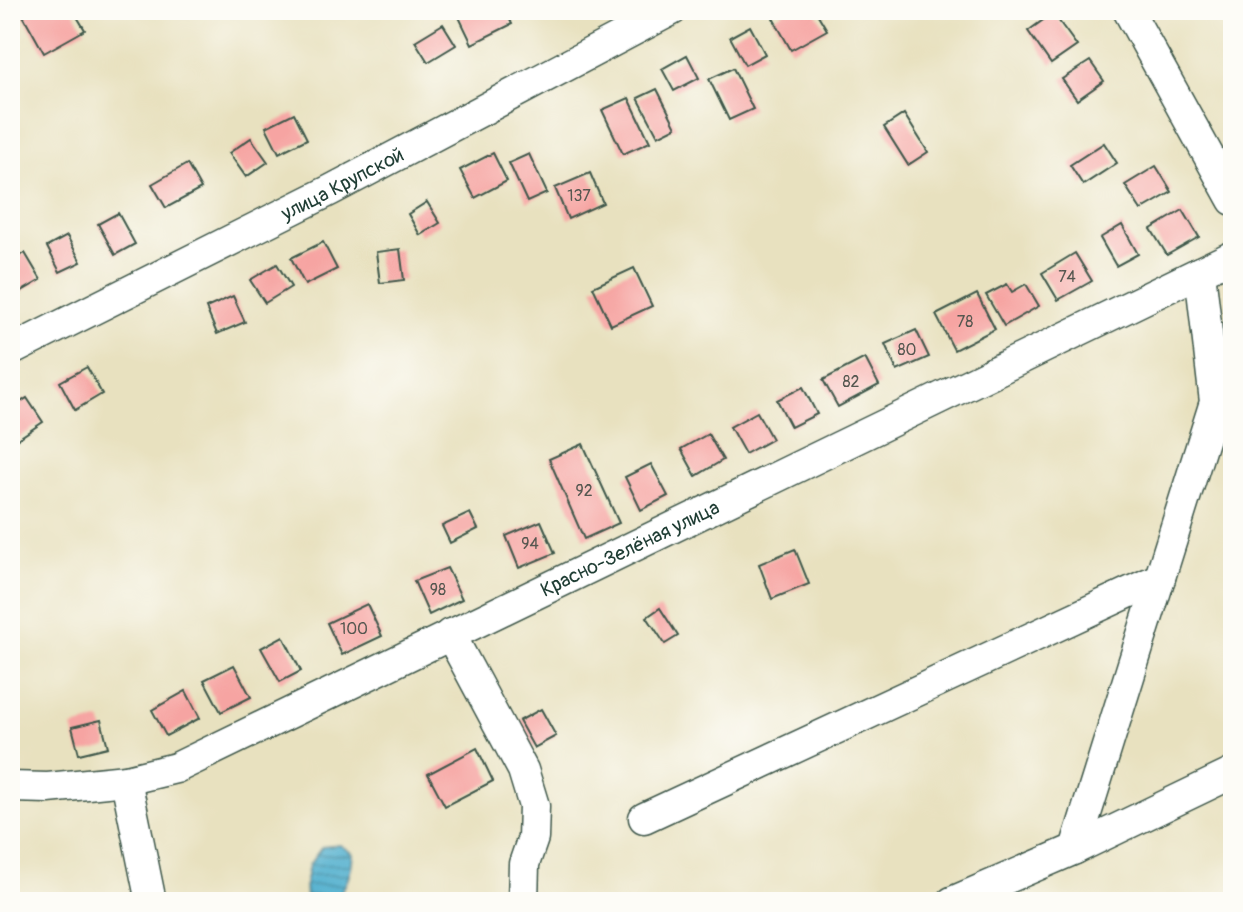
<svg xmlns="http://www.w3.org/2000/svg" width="1243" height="912" viewBox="0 0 1243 912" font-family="Pangolin,sans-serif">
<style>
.water{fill:url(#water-rules);stroke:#387681;stroke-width:2}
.building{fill:#f6a4a2}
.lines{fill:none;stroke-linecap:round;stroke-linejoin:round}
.minor-casing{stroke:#3d5649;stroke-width:33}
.minor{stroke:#fff;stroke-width:30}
.labels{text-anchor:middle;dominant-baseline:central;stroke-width:6;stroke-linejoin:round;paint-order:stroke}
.number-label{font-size:16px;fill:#555750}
.street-label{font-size:20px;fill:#1f3d34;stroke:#fdfcf7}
</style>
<defs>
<pattern id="water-rules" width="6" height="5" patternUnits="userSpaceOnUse" patternTransform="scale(2)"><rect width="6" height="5" fill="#50afce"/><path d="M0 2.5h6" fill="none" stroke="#4290a8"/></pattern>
</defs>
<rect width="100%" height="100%" fill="#fdfcf7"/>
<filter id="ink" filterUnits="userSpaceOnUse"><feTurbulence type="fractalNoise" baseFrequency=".0125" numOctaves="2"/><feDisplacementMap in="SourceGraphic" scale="16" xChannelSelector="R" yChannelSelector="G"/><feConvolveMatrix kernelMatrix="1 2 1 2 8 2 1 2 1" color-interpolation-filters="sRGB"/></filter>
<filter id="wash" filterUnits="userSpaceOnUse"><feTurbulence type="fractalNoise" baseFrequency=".006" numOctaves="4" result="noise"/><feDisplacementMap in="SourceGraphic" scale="32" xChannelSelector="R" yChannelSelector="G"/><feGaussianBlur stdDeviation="1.8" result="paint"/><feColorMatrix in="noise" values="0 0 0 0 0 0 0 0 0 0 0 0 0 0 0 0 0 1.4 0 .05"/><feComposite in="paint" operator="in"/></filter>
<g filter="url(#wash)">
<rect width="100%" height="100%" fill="#e8e1bf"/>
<!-- water -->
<path class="water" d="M340 845 353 854C351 874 347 887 332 902H308L306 900 305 884 309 865 322 847Z"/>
<g id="blocks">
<!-- building -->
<g class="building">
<path d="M20 10H73L85 30 44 53Z"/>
<path d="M472 10H505L512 24 472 44 459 17Z"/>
<path d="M787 10H815L827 30 791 50 773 18Z"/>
<path d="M1053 13 1077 46 1051 64 1028 31Z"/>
<path d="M443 24 456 45 428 62 415 41Z"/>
<path d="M750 26 765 54 745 65 730 37Z"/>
<path d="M687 55 699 78 674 91 662 69Z"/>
<path d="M1090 61 1104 81 1077 100 1062 79Z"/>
<path d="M733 68 753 109 729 120 709 79Z"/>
<path d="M657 89 676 127 658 136 638 98Z"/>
<path d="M629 98 650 142 623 154 602 110Z"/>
<path d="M294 113 307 139 279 153 266 127Z"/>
<path d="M904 114 928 152 908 165 884 127Z"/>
<path d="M251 138 268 162 246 177 229 153Z"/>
<path d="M1104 143 1117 163 1083 185 1070 165Z"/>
<path d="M493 153 507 181 475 198 460 170Z"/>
<path d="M529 154 547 193 527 202 509 163Z"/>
<path d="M187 164 201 189 166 208 152 184Z"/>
<path d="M1156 166 1172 192 1141 210 1125 185Z"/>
<path d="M590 173 603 203 568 219 555 188Z"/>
<path d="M427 202 440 223 420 235 408 214Z"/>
<path d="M1183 210 1199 237 1167 255 1151 229Z"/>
<path d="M118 213 135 244 115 255 98 224Z"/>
<path d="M1122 225 1138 254 1116 266 1100 238Z"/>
<path d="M67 236 81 262 60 272 47 247Z"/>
<path d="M323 242 337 269 305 285 291 258Z"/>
<path d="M400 249 404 280 380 283 376 252Z"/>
<path d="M25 253 41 280 17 294 10 282V262Z"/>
<path d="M1075 253 1092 281 1058 300 1042 273Z"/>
<path d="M277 264 291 287 265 303 250 280Z"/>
<path d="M634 268 652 306 611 325 593 287Z"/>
<path d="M1007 284 1012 292 1026 284 1039 306 1004 326 986 295Z"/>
<path d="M977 294 995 329 954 350 936 315Z"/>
<path d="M233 296 245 322 217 334 206 308Z"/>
<path d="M916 330 929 357 897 371 885 344Z"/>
<path d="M865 358 879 385 838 407 823 380Z"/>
<path d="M87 367 102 394 75 410 60 382Z"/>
<path d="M803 387 817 414 791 427 777 400Z"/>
<path d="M27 398 43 422 16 440 10 431V409Z"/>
<path d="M757 412 772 439 745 454 730 427Z"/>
<path d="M708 434 723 460 696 476 681 449Z"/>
<path d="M583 444 619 523 584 539 549 459Z"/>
<path d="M651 464 668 496 641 510 625 477Z"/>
<path d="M470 513 478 529 450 543 442 526Z"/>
<path d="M541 521 555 553 519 568 506 536Z"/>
<path d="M795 549 809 584 772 599 759 564Z"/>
<path d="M447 568 462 599 429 615 414 581Z"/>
<path d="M367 604 382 636 342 655 327 623Z"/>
<path d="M660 608 678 636 665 644 647 617Z"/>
<path d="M283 636 301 671 280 682 261 648Z"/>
<path d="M234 665 251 697 221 712 204 680Z"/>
<path d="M186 691 200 718 166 736 152 710Z"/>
<path d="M541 709 556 736 534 748 519 721Z"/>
<path d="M101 720 108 747 79 754 72 727Z"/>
<path d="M477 748 493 781 445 806 428 774Z"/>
</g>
</g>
</g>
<g filter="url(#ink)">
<use href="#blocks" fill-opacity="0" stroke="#3d5649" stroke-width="2"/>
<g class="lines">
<!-- minor casing -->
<g class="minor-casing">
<g id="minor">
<path d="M1128 10 1233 200"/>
<path id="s1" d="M10 351 331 190 672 10"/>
<path d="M450 634 523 770 534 806 533 838 524 864 523 902"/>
<path d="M126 780 151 902"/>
<path id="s2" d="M10 787 48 788 126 780 176 768 1233 256"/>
<path d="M644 818 1160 578"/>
<path d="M1075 849 1233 773"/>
<path d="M952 902 1075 849 1215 402 1200 272"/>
</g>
</g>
<!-- minor -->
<use href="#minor" class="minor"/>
</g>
</g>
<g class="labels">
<!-- number labels -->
<g class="number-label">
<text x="579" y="196">137</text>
<text x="1067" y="277">74</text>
<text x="965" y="322">78</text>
<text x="907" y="350">80</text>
<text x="851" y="382">82</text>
<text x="584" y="491">92</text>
<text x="530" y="544">94</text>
<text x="438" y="590">98</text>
<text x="354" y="629">100</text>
</g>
<!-- street labels -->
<g class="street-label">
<text stroke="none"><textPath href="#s1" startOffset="372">улица Крупской</textPath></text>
<text stroke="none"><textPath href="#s2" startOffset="672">Красно-Зелёная улица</textPath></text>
</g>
</g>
<!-- margin -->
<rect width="1243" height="912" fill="none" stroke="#fdfcf7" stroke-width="40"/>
</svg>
